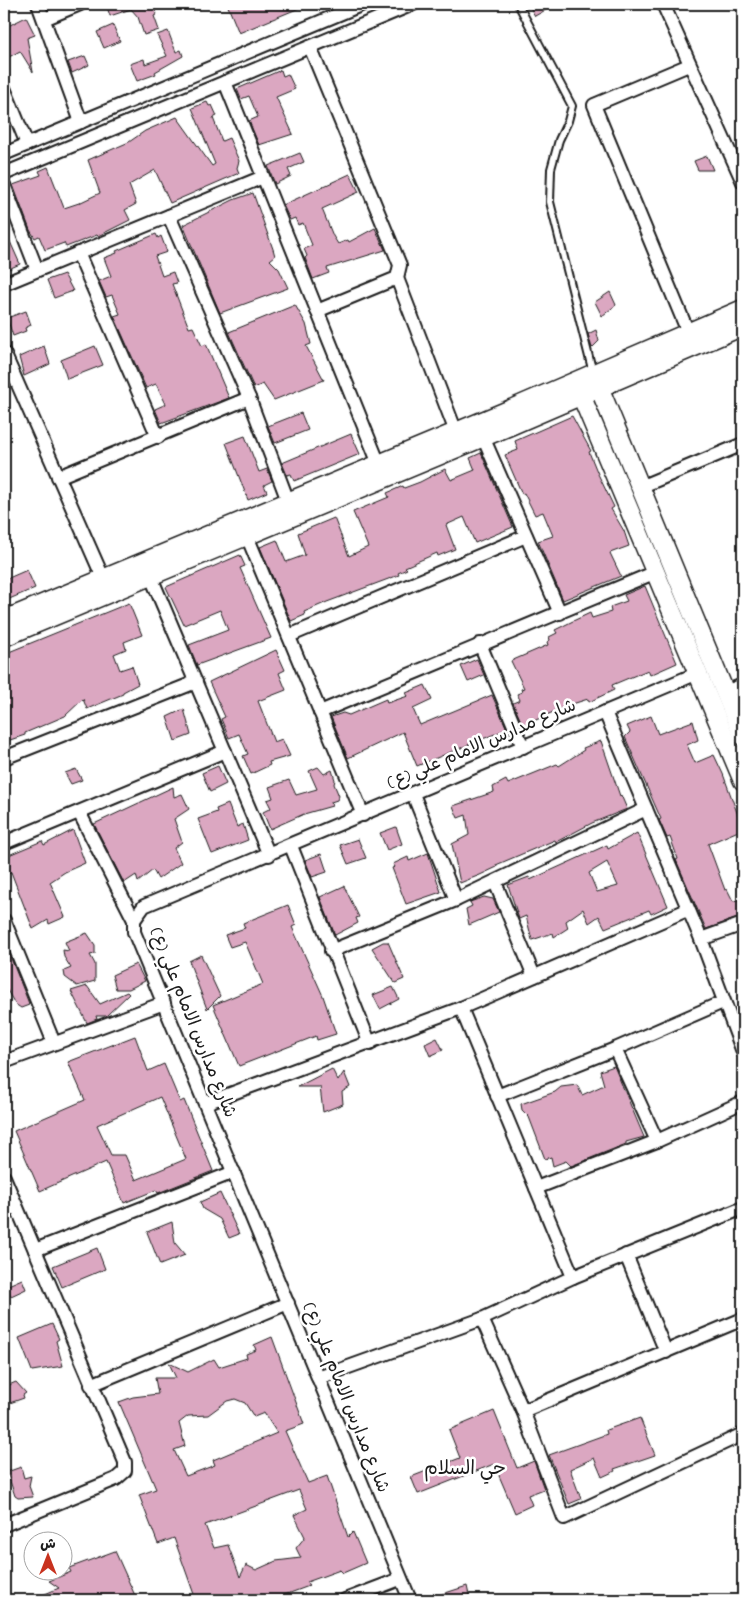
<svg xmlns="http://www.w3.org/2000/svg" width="747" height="1604" viewBox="0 0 747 1604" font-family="'Indie Flower','Playpen Sans Arabic',sans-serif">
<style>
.building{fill:#dba7c1;stroke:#1c1c1c;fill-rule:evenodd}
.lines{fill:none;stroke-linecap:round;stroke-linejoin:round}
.lane-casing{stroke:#1c1c1c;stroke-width:10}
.street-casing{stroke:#1c1c1c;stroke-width:16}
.secondary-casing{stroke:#1c1c1c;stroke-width:21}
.lane{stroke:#fff;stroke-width:6}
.street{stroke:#fff;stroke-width:12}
.secondary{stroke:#fff;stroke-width:18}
.labels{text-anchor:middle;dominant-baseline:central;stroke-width:5;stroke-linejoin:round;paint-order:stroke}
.street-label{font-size:18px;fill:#1c1c1c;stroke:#fff}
.neighbourhood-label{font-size:19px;fill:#1c1c1c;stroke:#fff}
</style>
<rect width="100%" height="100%" fill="#fff"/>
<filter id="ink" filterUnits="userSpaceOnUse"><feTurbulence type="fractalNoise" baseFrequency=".02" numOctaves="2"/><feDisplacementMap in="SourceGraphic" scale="10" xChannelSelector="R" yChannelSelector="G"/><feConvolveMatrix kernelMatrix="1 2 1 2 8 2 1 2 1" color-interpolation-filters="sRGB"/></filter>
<g filter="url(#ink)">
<!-- building -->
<g class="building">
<path d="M106 4H154L156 15 154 16 159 30 144 35 138 17 131 9 110 16Z"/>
<path d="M227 4H309L239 33Z"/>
<path d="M528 4H556L535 16Z"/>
<path d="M26 17 35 35 27 38 33 72 20 51 9 57 4 48V28Z"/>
<path d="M113 25 120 41 104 48 97 32Z"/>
<path d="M168 31 176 52 181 50 183 56 155 72 156 74 137 81 130 64 144 59 145 64 167 56 157 35Z"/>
<path d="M85 56 89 65 72 73 68 62Z"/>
<path d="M281 70 283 76 288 74 295 89 276 97 293 134 259 145 249 121 258 117 249 96 241 99 237 89Z"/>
<path d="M207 102 209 106 212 105 217 116 213 118 222 141 229 138 239 161 237 168 239 173 170 203 155 170 129 185 136 204 125 210 130 220 98 236 97 235 66 247 64 243 45 250 39 236 35 238 30 230 13 185 41 175 39 171 48 167 64 208 79 203 100 193 88 160 129 142 145 131 177 117 212 166 215 164 192 108Z"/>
<path d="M300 153 304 162 288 169 291 176 275 184 268 166Z"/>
<path d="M707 156 713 170H698L694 161Z"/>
<path d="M350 174 359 192 322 209 333 236 338 244 348 240 349 242 375 228 385 250 327 268 329 273 313 279 305 258 307 256 304 249 312 245 303 223 298 225 295 218 290 220 283 205Z"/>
<path d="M253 193 273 249 275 256 270 260 279 269 288 288 220 313 183 225 233 200Z"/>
<path d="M4 228 20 264 4 271Z"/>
<path d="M156 234 158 238 161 236 167 252 155 256 162 276 173 272 177 283 172 284 189 328 193 327 202 346 206 344 229 398 161 423 155 409 166 404 156 384 146 388 114 316 120 314 112 295 106 297 99 281 111 276 104 258 117 253 116 251Z"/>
<path d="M64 274 73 291 54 298 47 280Z"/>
<path d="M610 292 616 305 602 316 595 302Z"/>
<path d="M295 305 306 324 311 344 306 346 324 380 274 400 263 384 254 388 229 332Z"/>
<path d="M26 311 31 325 25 328 26 331 13 336 7 318Z"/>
<path d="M596 330 599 341 592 348 588 334Z"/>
<path d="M44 346 50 364 24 376 19 357Z"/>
<path d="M95 346 103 365 67 379 61 360Z"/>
<path d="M301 413 308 430 275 443 268 426Z"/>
<path d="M572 416 591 451 589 452 598 474 614 507 611 509 624 531 629 546 610 553 621 576 563 600 538 541 553 536 543 512 535 515 524 493 522 494 505 455 518 450 515 441Z"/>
<path d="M351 434 360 454 294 481 291 474 287 475 282 463Z"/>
<path d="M245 436 259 472 267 469 272 481 264 485 267 492 248 500 226 443Z"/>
<path d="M481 453 513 527 475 543 464 517 446 525 455 549 438 556 437 553 405 567 407 569 398 573 399 575 327 602 304 612 305 615 291 621 260 547 277 540 286 562 305 555 298 533 334 518 349 556 368 547 353 512 389 497 387 493 403 486 404 488 420 482 445 469 451 480 475 470 470 458Z"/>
<path d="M240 555 245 566 240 568 271 638 197 665 189 645 228 630 220 610 184 625 166 587Z"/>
<path d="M27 570 35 588 7 600 4 593V580Z"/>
<path d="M645 586 677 663 650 675 648 670 612 685 614 690 589 702 588 699 566 706 523 726 513 703 520 700 517 694 522 692 521 689 524 688 511 661 548 645 547 642 550 640 549 637 557 633 555 630 573 621 590 613 592 618 611 612 610 607 627 601 624 595Z"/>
<path d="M129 603 142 635 124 642 126 649 114 654 120 670 132 666 138 684 123 692V694L87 709 83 699 65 716 25 733V735L4 742V654Z"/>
<path d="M276 650 285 670 279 673 286 690 258 701 274 742 282 739 290 756 269 762 270 765 251 774 243 756 248 754 239 734 229 738 221 719 225 717 209 682Z"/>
<path d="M477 659 484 675 468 682 461 666Z"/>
<path d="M425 685 432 700 413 709 420 725 492 695 507 729 417 766 403 732 348 758 331 717 343 713 349 715 386 699 387 703 408 696 406 693Z"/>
<path d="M184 709 191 735 175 741 167 717Z"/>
<path d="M651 716 658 734 693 721 698 740 687 745 695 763 714 755 723 774 743 829 708 844 725 890 727 889 733 901 743 899V916L706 929 676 860 678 859 670 837 667 838 659 820 661 819 625 737 630 732 627 726Z"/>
<path d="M601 741 620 796 621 795 627 809 592 823 556 842 555 840 496 865 497 867 480 875 460 883 452 844 469 835 466 815 458 818 453 806 494 792 493 787 506 780 508 784 557 764 559 766 584 750 583 748Z"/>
<path d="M218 766 226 784 210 792 202 773Z"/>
<path d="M318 767 324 774 332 770 335 780 334 784 339 796 337 800 331 802 332 806 304 814 270 829 263 812 271 808 267 800 273 798 269 787 289 780 296 795 317 789 309 771Z"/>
<path d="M76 769 82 780 71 784 65 773Z"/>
<path d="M173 787 174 797 182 794 189 809 174 819 182 842 174 848 181 863 158 879 153 870 138 882 136 875 124 883 94 824Z"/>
<path d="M228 804 237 827 243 824 248 840 212 854 198 819 217 812 216 809Z"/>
<path d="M396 827 402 844 387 850 380 833Z"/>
<path d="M73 830 85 863 65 872 50 882 65 917 49 924 48 920 33 929 11 872 4 875V857L42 841 44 845Z"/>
<path d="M637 833 668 906 651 914 649 910 605 928 599 916 589 923 583 909 566 921 568 928 554 937 553 933 532 940 526 916 519 919 508 885 529 877 530 880 607 845 608 849ZM607 862 618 886 597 892 589 873Z"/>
<path d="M358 839 366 858 348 864 340 845Z"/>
<path d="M428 853 441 892 406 904 392 868 395 867 393 864 408 857 409 861Z"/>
<path d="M321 854 327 872 312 877 305 860Z"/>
<path d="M344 886 359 917 356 918 358 923 335 935 320 897Z"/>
<path d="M484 897 493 899 499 912 469 925 466 909 472 906 470 902Z"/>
<path d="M288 905 296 925 292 927 323 996 336 1034 317 1040 316 1036 239 1066 213 1005 263 984 245 942 230 947 225 935 245 928 243 923Z"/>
<path d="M87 933 95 945V954L90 955 95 964V981L77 986 65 977 64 971 71 968 64 957 63 950 69 951 65 942Z"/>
<path d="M4 941 28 1001 29 1005 21 1008 15 1004 4 985Z"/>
<path d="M383 942H388L404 979 395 983 372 948Z"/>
<path d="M201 955 220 996 207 1009 189 961Z"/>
<path d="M136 964 145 981 129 989H116L112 975Z"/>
<path d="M87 986 100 1004 127 992 129 994 106 1016H96L97 1019 87 1023 71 991Z"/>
<path d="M393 987 399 999 380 1009 373 995Z"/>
<path d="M135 1036 148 1071 164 1064 180 1102 184 1100 213 1171 158 1193 156 1190 124 1203 106 1162 40 1191 14 1131 85 1100 68 1062ZM160 1097 186 1159 136 1180 125 1155H111L97 1125Z"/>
<path d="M437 1038 443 1050 430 1056 425 1044Z"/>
<path d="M614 1066 644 1137 626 1142V1144L571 1166 566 1161 553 1166 551 1157 545 1159 529 1117 522 1110 521 1104 555 1092 561 1087 577 1085 582 1095 604 1085 600 1071Z"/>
<path d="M332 1069 338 1081 344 1072 350 1087 342 1092 343 1104 323 1112 320 1087H297Z"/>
<path d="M220 1193 239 1234 229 1238 220 1219 203 1209 200 1202Z"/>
<path d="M172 1222 175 1243 185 1255 160 1265 147 1232Z"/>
<path d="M97 1248 105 1269 62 1287 53 1266Z"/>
<path d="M22 1279 26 1289 11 1296 6 1286Z"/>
<path d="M52 1324 59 1339 56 1341 63 1366 32 1371 19 1338Z"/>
<path d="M272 1337 304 1424 285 1431 308 1483 327 1476 348 1537 353 1532 366 1563 343 1573 340 1570 307 1582 309 1586 282 1596 284 1599 196 1600 174 1538 158 1544 139 1495 156 1489 119 1402 133 1397 158 1394 155 1378H176L169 1363 188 1372 214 1359 219 1367 247 1358 246 1354 256 1350 254 1345ZM235 1399 245 1403 254 1417 264 1413 277 1433 213 1460 215 1465 186 1476 174 1450 185 1446 179 1423 188 1416 208 1415 227 1401ZM299 1490 307 1509 294 1515 305 1537 296 1548 301 1558 276 1561 256 1570 246 1565 240 1577 228 1545 214 1548 205 1525Z"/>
<path d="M16 1382 26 1393 23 1395 24 1398 4 1405V1387Z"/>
<path d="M494 1411 517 1468 534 1461 544 1489 528 1495 532 1505 515 1513 494 1464 418 1494 411 1477 460 1458 449 1430Z"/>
<path d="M640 1418 655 1455 614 1469 615 1471 602 1477 594 1458 570 1469 581 1499 569 1504 549 1455 607 1434 606 1430Z"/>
<path d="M21 1467 24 1478 31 1476 29 1486 33 1497 18 1498 15 1496 7 1472Z"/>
<path d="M115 1551 137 1600H31L59 1588 49 1581 71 1572 69 1568Z"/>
<path d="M467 1586 470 1600H430V1598Z"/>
</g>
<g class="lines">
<!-- lane casing -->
<g class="lane-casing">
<path id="lane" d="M518 4 572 106 568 121 559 140 551 169 550 202 593 373"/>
</g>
<!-- street casing -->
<g class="street-casing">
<g id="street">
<path d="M38 4 81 122"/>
<path d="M663 4 743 182"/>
<path d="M44 19 80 4"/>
<path d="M310 47 400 265 397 278 317 311"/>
<path d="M225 82 379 464"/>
<path d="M4 88 27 144"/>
<path d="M4 154 363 4"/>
<path d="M4 174 413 4"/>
<path d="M4 185 37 270"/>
<path d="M169 216 249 398 288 501"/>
<path d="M78 253 158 437"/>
<path d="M397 278 456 432"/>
<path d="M4 284 263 177"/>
<path d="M688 332 594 105 689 65"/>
<path d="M4 353 104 580"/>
<path d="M483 437 560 613"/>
<path d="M58 477 249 398"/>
<path d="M640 487 743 444"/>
<path d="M247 536 363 815"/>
<path d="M151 577 269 855"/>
<path d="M289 636 526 536"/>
<path d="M480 644 523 747"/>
<path d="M725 692 743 685"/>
<path d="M320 712 656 572"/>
<path d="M605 712 701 939 743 1052"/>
<path d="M4 758 196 682"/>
<path d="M413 794 456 900"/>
<path d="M79 812 134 920"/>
<path d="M4 843 225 751"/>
<path d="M291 846 370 1044"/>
<path d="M495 882 534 976"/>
<path d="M4 920 54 1043"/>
<path d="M701 939 743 924"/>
<path d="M331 951 456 900 646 809"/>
<path d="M461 1008 573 1277"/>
<path d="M615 1049 657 1141"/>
<path d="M4 1062 164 1003"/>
<path d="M497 1096 615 1049 723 1002"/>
<path d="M206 1103 461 1008 687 910"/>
<path d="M4 1177 125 1462V1471L116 1479 4 1525"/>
<path d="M536 1188 657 1141 743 1102"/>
<path d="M4 1211 16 1206"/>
<path d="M35 1250 234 1172"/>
<path d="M626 1255 666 1352"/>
<path d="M482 1319 523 1411 564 1518 743 1434"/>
<path d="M318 1378 482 1319 573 1277 743 1208"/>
<path d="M91 1385 288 1303"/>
<path d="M523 1411 743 1319"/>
<path d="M345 1600 400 1579"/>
<path d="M410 1600 134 932V920L144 906 698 673"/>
</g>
</g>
<!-- secondary casing -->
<g class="secondary-casing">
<g id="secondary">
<path d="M599 387 743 736"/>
<path d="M581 395 743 781"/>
<path d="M4 620 504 412 743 309"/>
<path d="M4 637 510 426 743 326"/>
</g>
</g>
<!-- lane -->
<use href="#lane" class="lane"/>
<!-- street -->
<use href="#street" class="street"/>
<!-- secondary -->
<use href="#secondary" class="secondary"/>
</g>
</g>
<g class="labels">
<!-- street labels -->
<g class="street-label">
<text transform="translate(482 745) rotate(-23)">شارع مدارس الامام علي (ع)</text>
<text transform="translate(192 1023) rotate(68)">شارع مدارس الامام علي (ع)</text>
<text transform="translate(345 1398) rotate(68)">شارع مدارس الامام علي (ع)</text>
</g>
<!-- neighbourhood labels -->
<g class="neighbourhood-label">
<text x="465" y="1469">حي السلام</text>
</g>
</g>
<!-- margin -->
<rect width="747" height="1604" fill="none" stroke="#fff" stroke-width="20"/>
<rect x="10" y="10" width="727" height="1584" fill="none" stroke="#1c1c1c" stroke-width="2" filter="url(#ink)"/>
<!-- north arrow -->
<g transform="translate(48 1556)"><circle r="24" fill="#ffffff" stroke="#a4a4a4"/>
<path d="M0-4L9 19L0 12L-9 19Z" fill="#c8321e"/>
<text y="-8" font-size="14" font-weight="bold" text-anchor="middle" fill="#1c1c1c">ش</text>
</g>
</svg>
